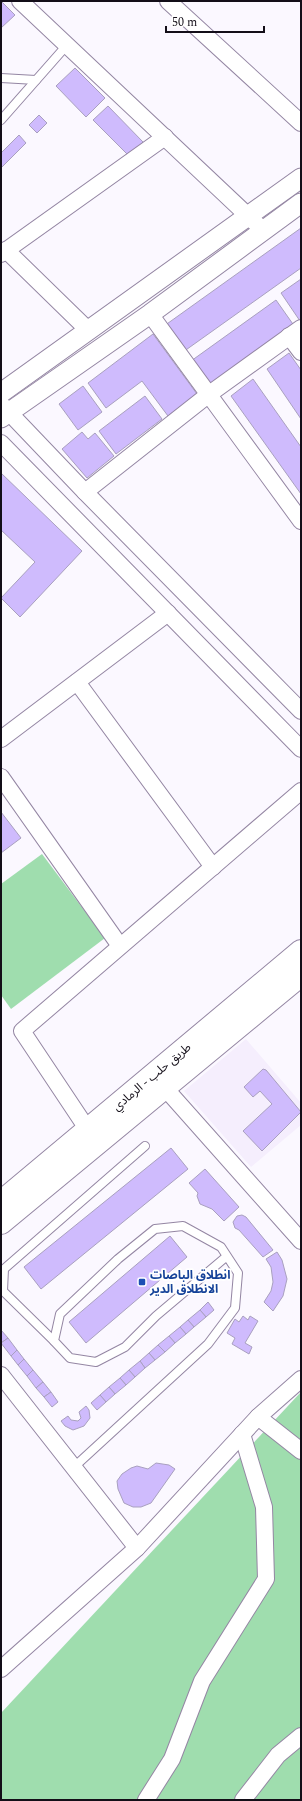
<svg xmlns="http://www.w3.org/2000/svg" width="302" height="1801" viewBox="0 0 302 1801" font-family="Spectral,'Noto Sans Arabic',serif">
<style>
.built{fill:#f5eefd}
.green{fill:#9fddae}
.building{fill:#cfbbfd;stroke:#a9a0bf}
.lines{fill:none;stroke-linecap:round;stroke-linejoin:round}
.service-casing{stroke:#9486a3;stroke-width:10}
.minor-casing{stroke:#9486a3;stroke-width:18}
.tertiary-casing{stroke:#9486a3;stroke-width:21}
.trunk-casing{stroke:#9486a3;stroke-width:24}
.service{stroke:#fff;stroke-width:8}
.minor{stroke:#fff;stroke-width:16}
.tertiary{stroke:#fff;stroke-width:19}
.trunk{stroke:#fff;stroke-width:22}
.transit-dot{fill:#1a4fb4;stroke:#fff;stroke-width:1.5}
.labels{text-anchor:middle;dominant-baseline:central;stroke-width:3.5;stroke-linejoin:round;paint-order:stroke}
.street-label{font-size:12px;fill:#130e18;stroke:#fff}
.transit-label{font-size:12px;font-weight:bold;fill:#164399;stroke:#fff;text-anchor:start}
</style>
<rect width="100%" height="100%" fill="#fbf8ff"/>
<!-- built -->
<path class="built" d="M246 1039 301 1103V1125L251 1167 184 1091Z"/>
<!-- green -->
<g class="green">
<path d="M42 854 105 938 11 1009 1 995V884Z"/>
<path d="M301 1392V1800H1V1713Z"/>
</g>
<!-- building -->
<g class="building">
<path d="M1 1 15 15 1 28Z"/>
<path d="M75 68 105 98 86 117 56 86Z"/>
<path d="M108 106 143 142 129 156 93 120Z"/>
<path d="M39 115 47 123 37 133 29 125Z"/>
<path d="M19 135 26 143 1 168V153Z"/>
<path d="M301 228V268L183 352 164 326Z"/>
<path d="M301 279V321H300L281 293Z"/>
<path d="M276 300 295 327 209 387 191 361Z"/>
<path d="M153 334 197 394 168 416 142 381 106 408 88 383Z"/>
<path d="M289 353 301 370V419L267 369Z"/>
<path d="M253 379 301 447V494L231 396Z"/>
<path d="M83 386 102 412 78 430 59 404Z"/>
<path d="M145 396 162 419 116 454 99 431Z"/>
<path d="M82 432 88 439 95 433 114 456 87 478 62 449Z"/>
<path d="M1 473 82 551 20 617 1 598 35 562 1 530Z"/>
<path d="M1 812 21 838 1 853Z"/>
<path d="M263 1069 266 1070 301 1112 262 1151 243 1131 272 1104 260 1091 253 1097 244 1087Z"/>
<path d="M171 1148 188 1169 41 1289 24 1267Z"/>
<path d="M205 1169 239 1207 224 1221 212 1209 200 1204 197 1196 198 1193 189 1183Z"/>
<path d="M242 1215 246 1217 273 1250 263 1257 239 1230 235 1228 233 1222 237 1216Z"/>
<path d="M170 1236 187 1257 86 1343 69 1322Z"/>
<path d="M277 1252 282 1260 287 1279 283 1296 273 1311 264 1302 271 1291 273 1282 271 1267 266 1259Z"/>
<path d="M208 1302 214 1310 206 1317 200 1310Z"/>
<path d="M200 1310 206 1317 194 1327 188 1320Z"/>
<path d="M243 1316 248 1320 250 1316 258 1321 245 1343 252 1347 249 1354 232 1344 235 1338 227 1333 235 1319 239 1322Z"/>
<path d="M188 1320 194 1327 186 1334 180 1327Z"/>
<path d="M180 1327 186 1334 175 1343 169 1336Z"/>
<path d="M1 1330 8 1338 1 1343Z"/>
<path d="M169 1336 175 1343 165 1352 158 1345Z"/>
<path d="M8 1338 17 1350 11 1356 1 1343Z"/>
<path d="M158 1345 165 1352 155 1360 149 1353Z"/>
<path d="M17 1350 24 1359 18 1365 11 1356Z"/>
<path d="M149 1353 155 1360 145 1368 140 1361Z"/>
<path d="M24 1359 33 1370 27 1376 18 1365Z"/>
<path d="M140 1361 145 1368 135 1377 129 1370Z"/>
<path d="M33 1370 43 1382 36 1388 27 1376Z"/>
<path d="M129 1370 135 1377 126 1385 120 1378Z"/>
<path d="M120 1378 126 1385 115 1394 109 1387Z"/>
<path d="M43 1382 51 1392 44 1397 36 1388Z"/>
<path d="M109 1387 115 1394 106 1402 100 1395Z"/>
<path d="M51 1392 58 1402 52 1407 44 1397Z"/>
<path d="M100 1395 106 1402 97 1410 91 1403Z"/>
<path d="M86 1406 89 1410 90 1418 84 1426 73 1430 65 1426 61 1421 68 1416 71 1420 78 1421 81 1418 79 1412Z"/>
<path d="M156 1463 169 1465 175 1469 151 1503 141 1507H133L124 1503 118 1489 117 1481 122 1474 131 1468 137 1466 148 1469Z"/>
</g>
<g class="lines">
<!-- service casing -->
<g class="service-casing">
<g id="service">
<path d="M1 78 36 80"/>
<path d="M1 120 67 45"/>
<path d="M54 1341 3 1291 4 1269 145 1146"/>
<path d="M73 1468 208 1344 235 1308 238 1273 221 1247 183 1226 155 1229 118 1259 60 1314 54 1341 70 1358 96 1362 125 1347 156 1316 227 1256"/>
</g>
</g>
<!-- minor casing -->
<g class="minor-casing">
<g id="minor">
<path d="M20 1 263 230"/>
<path d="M168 1 301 123"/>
<path d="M6 250 88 330"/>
<path d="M1 254 165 137"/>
<path d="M150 314 301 521"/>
<path d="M289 336 301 352"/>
<path d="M1 404 85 492 301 711"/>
<path d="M1 443 301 749"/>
<path d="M85 492 208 395 301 328"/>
<path d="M77 682 213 867"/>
<path d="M1 739 168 613"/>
<path d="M1 777 120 946"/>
<path d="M165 1088 301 1241"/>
<path d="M88 1130 22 1031 301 791"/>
<path d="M1 1375 137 1548"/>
<path d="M258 1417 301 1379"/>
<path d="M1 1669 137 1548 258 1417 301 1451"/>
<path d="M146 1800 172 1759 202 1681 266 1579 264 1507 242 1434"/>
<path d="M243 1800 278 1755 301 1736"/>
</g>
</g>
<!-- tertiary casing -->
<g class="tertiary-casing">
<g id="tertiary">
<path d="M1 393 301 178"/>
<path d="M1 418 150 314 301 203"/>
</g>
</g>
<!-- trunk casing -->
<g class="trunk-casing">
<g id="trunk">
<path d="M1 1202 301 951"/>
<path d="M1 1223 301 975"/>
</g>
</g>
<!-- service -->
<use href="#service" class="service"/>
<!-- minor -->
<use href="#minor" class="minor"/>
<!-- tertiary -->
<use href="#tertiary" class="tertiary"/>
<!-- trunk -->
<use href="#trunk" class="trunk"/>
</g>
<!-- markers -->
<rect class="transit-dot" x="138" y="1278" width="8" height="8" rx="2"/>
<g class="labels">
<!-- street labels -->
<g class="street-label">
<text transform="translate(152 1077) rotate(-40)">طريق حلب - الرمادي</text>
</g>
<!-- transit labels -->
<g class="transit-label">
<text x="150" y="1275">انطلاق الباصات<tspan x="150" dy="14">الانطلاق الدير</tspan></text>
</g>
</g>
<!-- border -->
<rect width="302" height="1801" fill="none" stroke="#130e18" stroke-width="4"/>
<!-- scale -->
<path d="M166 26v6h98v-6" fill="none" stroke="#130e18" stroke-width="2"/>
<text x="172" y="26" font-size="12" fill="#130e18" stroke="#ffffff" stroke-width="3" paint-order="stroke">50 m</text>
</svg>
